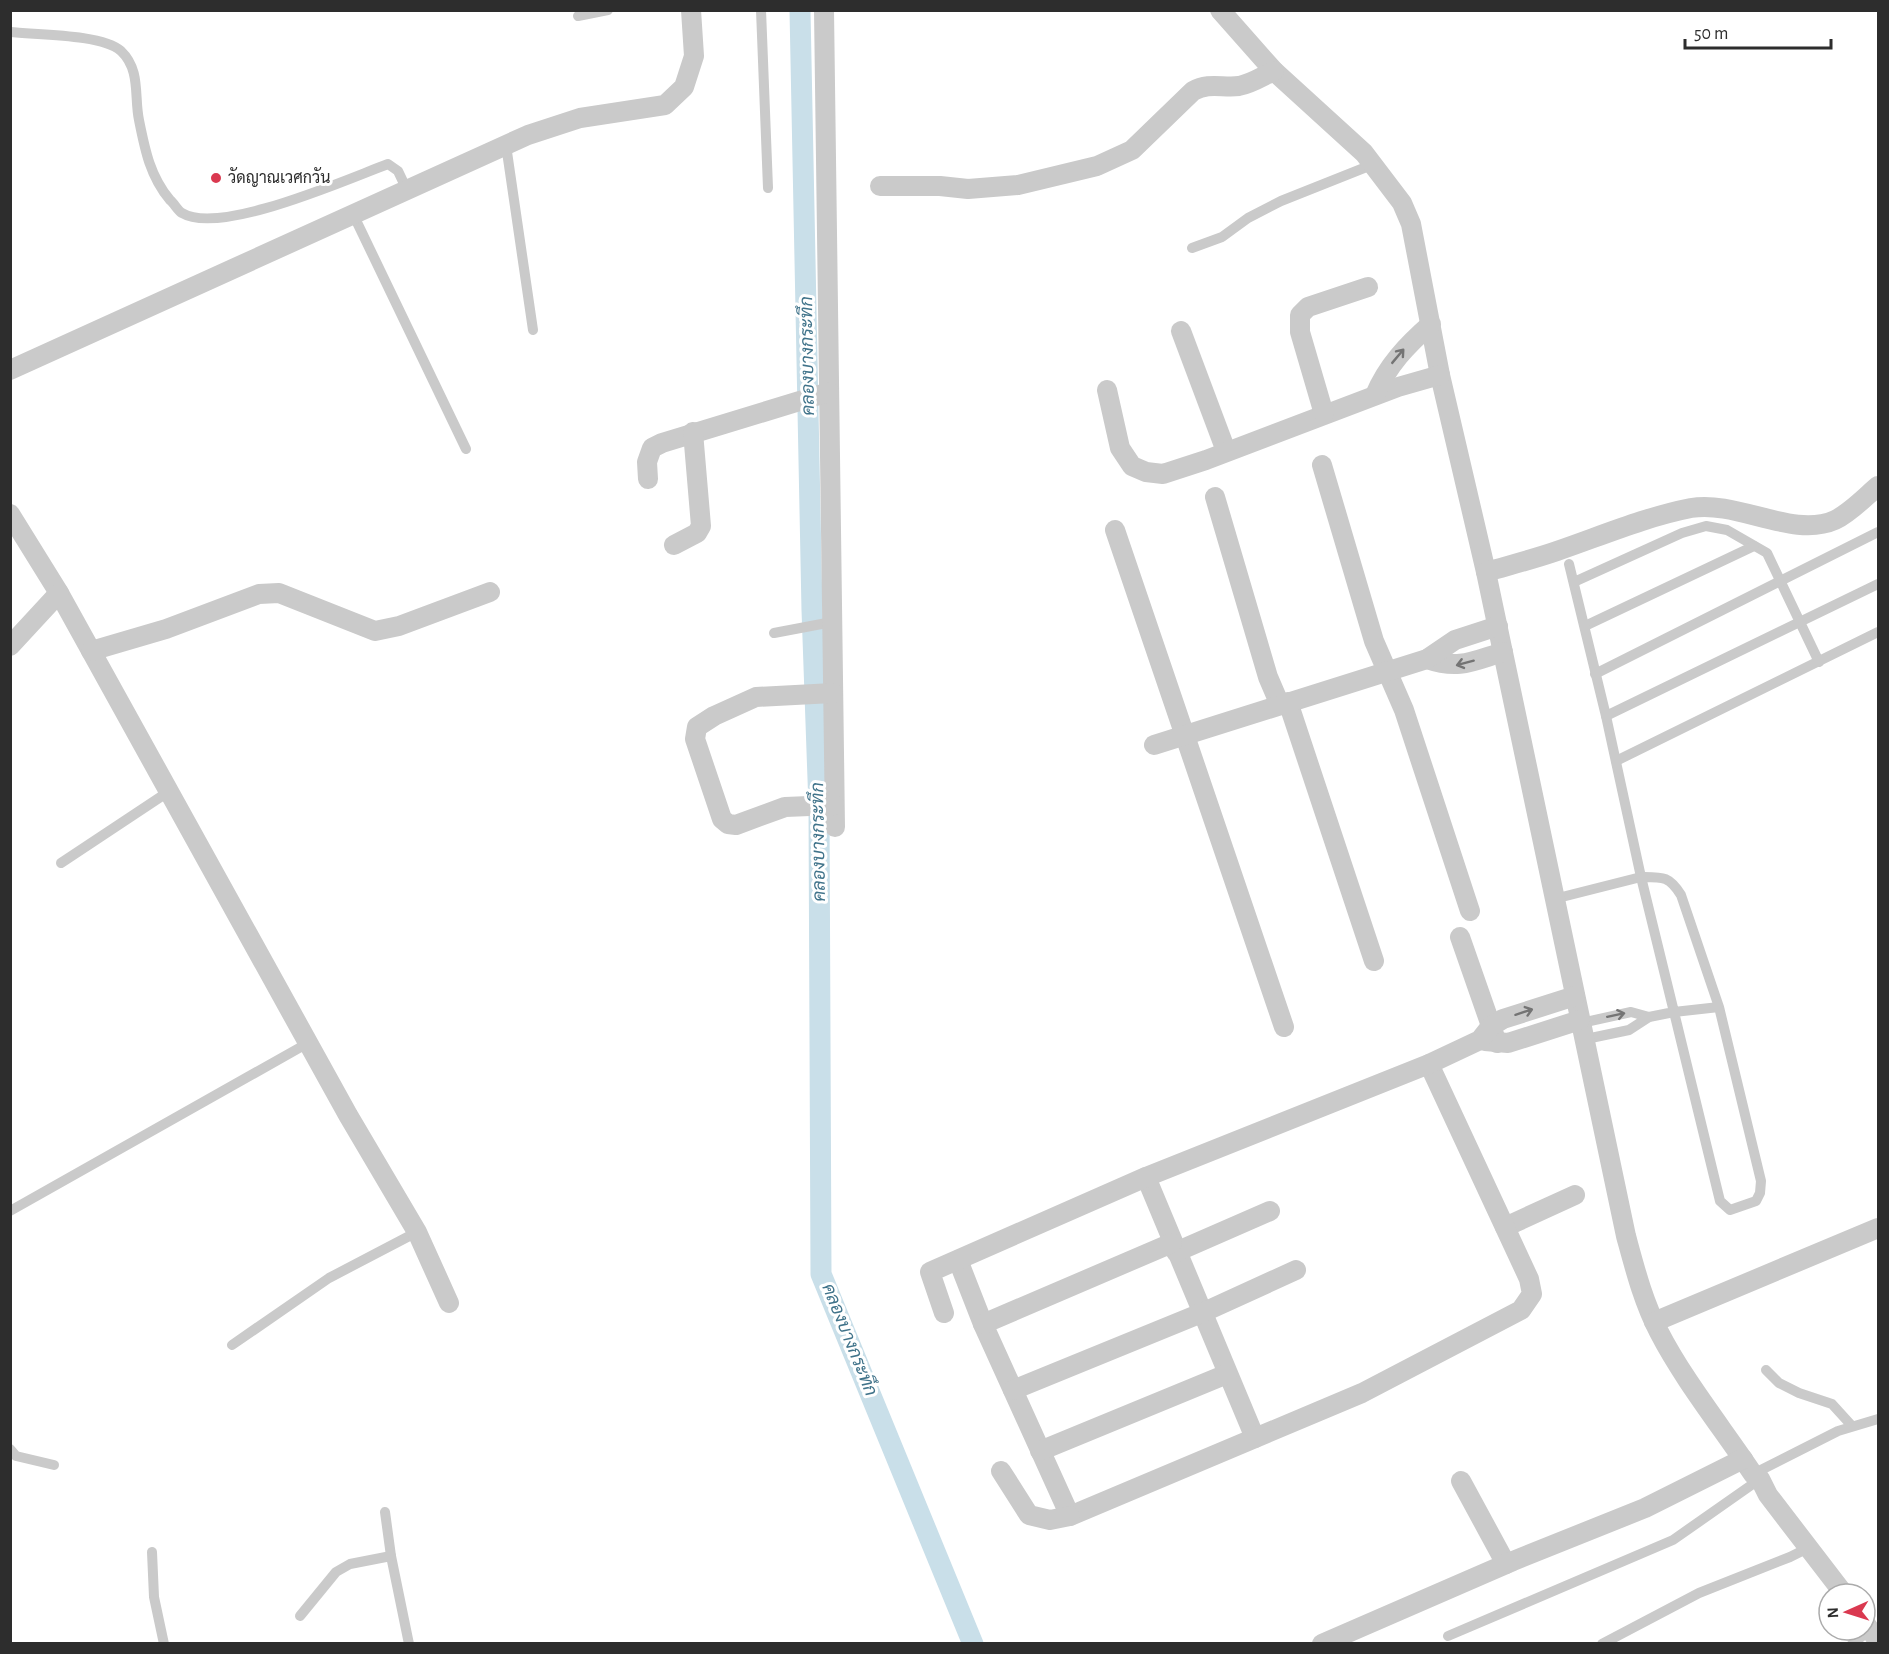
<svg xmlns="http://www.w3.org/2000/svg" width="1889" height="1654" viewBox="0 0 1889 1654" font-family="'Alegreya Sans',Sarabun,sans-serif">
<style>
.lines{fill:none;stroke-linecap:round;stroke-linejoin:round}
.canal{stroke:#c9dfe9;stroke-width:21}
.lane{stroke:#cacaca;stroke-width:10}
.street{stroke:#cacaca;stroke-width:20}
.oneway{stroke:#747474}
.poi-dot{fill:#da3950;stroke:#fff;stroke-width:2}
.labels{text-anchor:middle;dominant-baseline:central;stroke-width:6;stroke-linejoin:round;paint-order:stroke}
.poi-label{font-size:16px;fill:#2d2d2d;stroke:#fff;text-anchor:start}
.water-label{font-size:18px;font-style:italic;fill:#40738a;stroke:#fff}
</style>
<rect width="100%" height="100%" fill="#fff"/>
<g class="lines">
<!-- canal -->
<path class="canal" d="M800 10 812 610 819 807 821 1274 973 1644"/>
<!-- lane -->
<g class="lane">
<path d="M761 10 768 188"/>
<path d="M578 16 608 10"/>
<path d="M10 32C38 35 102 34 121 51 141 70 134 97 139 120 145 150 150 176 170 200 174 203 178 211 182 213 220 236 347 179 388 164L398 171 407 190"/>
<path d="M506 145 533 330"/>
<path d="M353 214 466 449"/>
<path d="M1192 248 1222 237 1248 218 1281 201 1374 164"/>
<path d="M1574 582 1682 533 1706 526 1727 530 1767 553 1819 662"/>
<path d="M1585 626 1754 546"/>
<path d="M774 633 832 622"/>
<path d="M1595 674 1878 532"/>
<path d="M1606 716 1878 584"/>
<path d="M1616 761 1878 632"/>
<path d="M61 863 168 792"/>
<path d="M1554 899 1641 877 1606 716 1569 564"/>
<path d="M1581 1023 1631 1012 1649 1017"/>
<path d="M1586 1039 1629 1030 1649 1017 1674 1012 1641 877C1663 877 1669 876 1681 895L1719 1007 1761 1181 1760 1193 1756 1201 1730 1210 1720 1201 1674 1012 1719 1007"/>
<path d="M10 1211 308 1043"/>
<path d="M232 1345 329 1278 417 1232"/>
<path d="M1766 1370 1779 1383 1799 1393 1832 1404 1852 1426"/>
<path d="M10 1449 16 1456 54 1465"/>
<path d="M1753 1474 1838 1431 1878 1419"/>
<path d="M385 1512 391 1556 409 1644"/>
<path d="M152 1552 154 1597 164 1644"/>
<path d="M300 1616 336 1572 350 1564 391 1556"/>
<path d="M1448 1636 1673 1540 1760 1479"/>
<path d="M1602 1644 1699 1593 1790 1557 1810 1547"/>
<path d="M1852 1644 1870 1630"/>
</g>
<!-- street -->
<g class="street">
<path d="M824 10 835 827"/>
<path d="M1220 10 1274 71 1364 153 1402 203 1411 224 1440 375 1486 572 1626 1236C1635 1269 1643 1301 1659 1332 1683 1379 1723 1429 1753 1474L1760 1479 1768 1495 1844 1594"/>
<path d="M880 186H940L968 189 1018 185 1097 166 1132 150 1193 91C1209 82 1222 88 1239 86 1251 84 1263 76 1274 71"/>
<path d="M1181 331 1226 451"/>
<path d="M10 370 528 135 580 118 665 105 684 87 694 56 691 10"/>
<path d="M1107 390 1120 448 1132 466 1146 472 1163 474 1206 460 1398 387 1440 375"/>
<path d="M1375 395C1387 366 1407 345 1431 324"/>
<path d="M1324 414 1300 332V315L1308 307 1368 287"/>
<path d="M1322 465 1374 641 1404 710 1470 911"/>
<path d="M648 479 647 462 652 448 662 443 829 392"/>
<path d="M1215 497 1268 677 1280 705"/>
<path d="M10 514 59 593 348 1115 417 1232 449 1303"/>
<path d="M1115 530 1284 1027"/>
<path d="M674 545 697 533 701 526 693 432"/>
<path d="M1486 572C1510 565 1534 559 1557 551 1601 536 1645 517 1691 508 1738 500 1793 539 1835 520 1850 513 1865 497 1878 486"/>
<path d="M10 646 59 593"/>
<path d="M91 651 166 629 259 594 279 593 375 631 399 626 490 592"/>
<path d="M1427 659C1459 670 1473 661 1503 652"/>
<path d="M833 693 756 697 714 716 697 727 695 739 722 819 728 824 736 825 785 807 834 805"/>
<path d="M1288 702 1374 961"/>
<path d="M1154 745 1427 659 1455 640 1498 626"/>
<path d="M1460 937 1497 1043"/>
<path d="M1485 1041 1508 1043 1580 1020"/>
<path d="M1146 1177 1255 1438"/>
<path d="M1505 1227 1575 1195"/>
<path d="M1176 1252 1270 1211"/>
<path d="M958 1260 983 1324 1070 1516 1362 1393 1521 1310 1532 1294 1529 1279 1429 1064"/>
<path d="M944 1313 930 1272 1146 1177 1429 1064 1480 1040 1491 1026 1503 1019 1575 996"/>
<path d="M1654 1322 1878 1228"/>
<path d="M983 1324 1172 1243"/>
<path d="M1013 1390 1204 1312 1296 1270"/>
<path d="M1040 1451 1227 1374"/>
<path d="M1001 1471 1029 1515 1050 1520 1070 1516"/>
<path d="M1461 1481 1506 1564"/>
<path d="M1865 1623 1878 1641"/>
<path d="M1322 1644 1513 1561 1645 1508 1743 1459"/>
</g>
</g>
<!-- one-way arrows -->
<defs><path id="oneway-shaft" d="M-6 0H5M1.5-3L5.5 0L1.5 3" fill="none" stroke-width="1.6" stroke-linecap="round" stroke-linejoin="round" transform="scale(1.5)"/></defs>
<g class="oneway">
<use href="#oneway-shaft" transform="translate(1398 356) rotate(-50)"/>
<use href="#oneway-shaft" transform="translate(1465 663) rotate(165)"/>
<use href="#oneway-shaft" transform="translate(1524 1012) rotate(-18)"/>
<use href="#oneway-shaft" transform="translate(1616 1015) rotate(-12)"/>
</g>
<!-- markers -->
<circle class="poi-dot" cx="216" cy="178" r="6"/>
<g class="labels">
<!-- poi labels -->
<g class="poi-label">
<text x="228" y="178">วัดญาณเวศกวัน</text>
</g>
<!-- water labels -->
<g class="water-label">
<text transform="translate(808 356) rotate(-91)">คลองบางกระทึก</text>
<text transform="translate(819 842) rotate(-91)">คลองบางกระทึก</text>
<text transform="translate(849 1340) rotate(68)">คลองบางกระทึก</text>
</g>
</g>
<!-- border -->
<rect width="1889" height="1654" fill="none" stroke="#2d2d2d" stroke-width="24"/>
<!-- north arrow -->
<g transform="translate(1847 1612) rotate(267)"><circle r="28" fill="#ffffff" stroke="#ababab" stroke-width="1.5"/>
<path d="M0-4.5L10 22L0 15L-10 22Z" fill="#da3950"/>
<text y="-9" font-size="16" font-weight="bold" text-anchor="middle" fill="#2d2d2d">N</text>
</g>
<!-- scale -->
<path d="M1685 39v9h146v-9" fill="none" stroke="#2d2d2d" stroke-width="3"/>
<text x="1694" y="39" font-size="18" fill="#2d2d2d" stroke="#ffffff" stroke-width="4.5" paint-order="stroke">50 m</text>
</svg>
